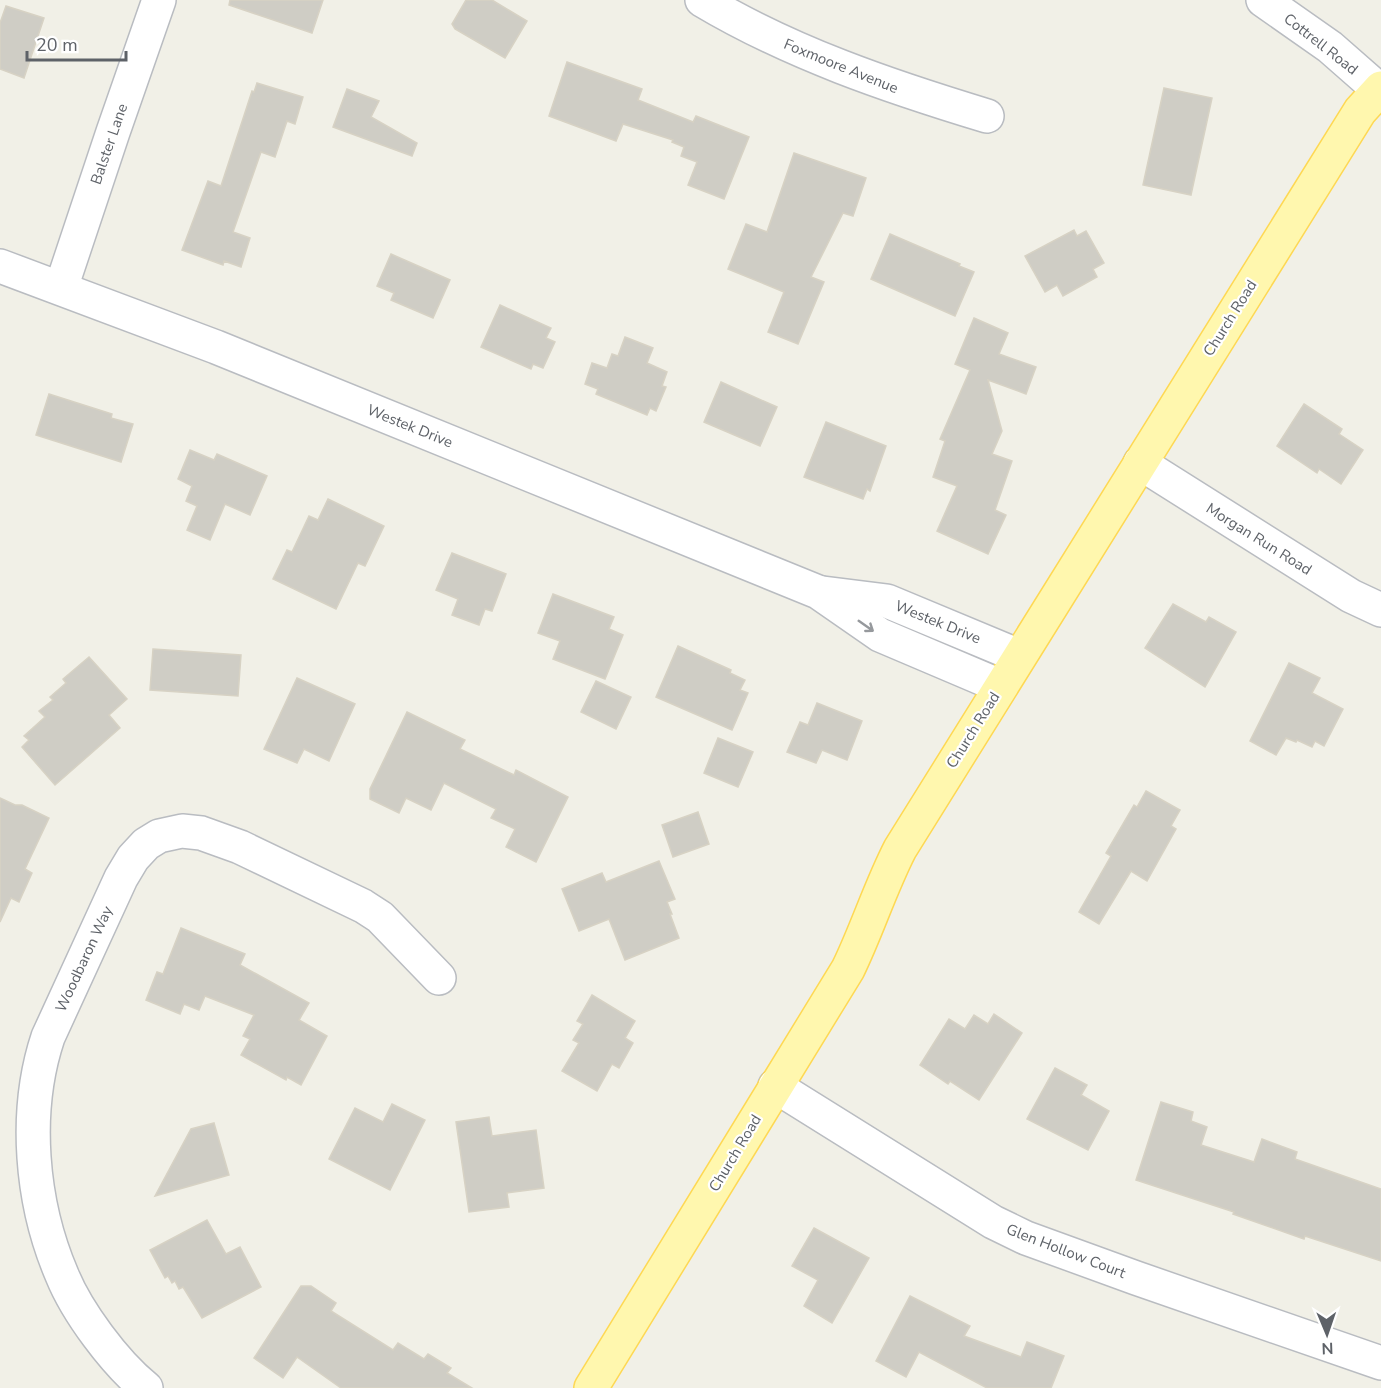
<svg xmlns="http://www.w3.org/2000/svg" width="1381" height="1388" viewBox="0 0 1381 1388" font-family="'Nunito Sans',sans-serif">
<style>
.building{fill:#cfcdc5;stroke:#d7d2c4;stroke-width:1.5}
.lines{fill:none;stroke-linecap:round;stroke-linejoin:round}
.minor-casing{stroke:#b9bcc1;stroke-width:36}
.major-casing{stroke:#fed853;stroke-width:36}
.minor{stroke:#fff;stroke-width:33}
.major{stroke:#fff7ae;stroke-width:33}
.oneway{stroke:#96999d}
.labels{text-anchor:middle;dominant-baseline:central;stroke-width:4.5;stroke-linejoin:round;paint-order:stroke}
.street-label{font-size:15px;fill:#5e6268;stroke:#fff}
</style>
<rect width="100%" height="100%" fill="#f1f0e7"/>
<!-- building -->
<g class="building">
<path d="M230 0H323L312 33 229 5Z"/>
<path d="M466 0H492L527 21 505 58 455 29 452 24Z"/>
<path d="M6 6 44 18 24 78 0 69V23Z"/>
<path d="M567 62 642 89 638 100 693 122 696 116 749 137 724 199 688 185 697 162 681 156 684 147 672 142 673 140 623 124 616 141 549 116Z"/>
<path d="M257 83 303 97 295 124 287 121 275 157 261 152 233 232 250 238 241 267 224 261 223 265 182 250 208 181 221 186 252 91 254 92Z"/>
<path d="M1164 88 1212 98 1191 195 1143 185Z"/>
<path d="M347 89 379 101 371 117 417 143 412 156 333 127Z"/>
<path d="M794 153 866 178 853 216 843 213 811 277 824 282 798 344 768 332 784 292 728 269 746 224 767 232Z"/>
<path d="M1074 230 1077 236 1086 231 1104 263 1093 269 1097 277 1063 296 1057 285 1045 292 1025 256Z"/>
<path d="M890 234 960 264 959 266 974 272 955 316 871 279Z"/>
<path d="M391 254 450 280 433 318 391 300 394 293 377 286Z"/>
<path d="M500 305 551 328 546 338 555 342 543 368 533 364 531 369 481 347Z"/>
<path d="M974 318 1008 333 999 354 1036 367 1026 394 988 380 1002 431 992 454 1012 461 995 510 1006 515 988 554 937 531 957 486 933 477 945 441 940 439 970 370 955 364Z"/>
<path d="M625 337 653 348 647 363 667 372 662 386 666 387 656 411 650 408 647 415 596 394 598 389 585 384 592 363 607 368 612 354 618 356Z"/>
<path d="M721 382 777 407 760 446 704 422Z"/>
<path d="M49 394 112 414 111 418 133 424 121 462 36 435Z"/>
<path d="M1304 404 1342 429 1339 434 1363 450 1341 484 1319 469 1317 473 1277 446Z"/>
<path d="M826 422 886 446 870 491 867 489 863 499 804 477Z"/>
<path d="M190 450 214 460 217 454 267 476 250 515 225 504 210 540 187 530 197 506 186 501 192 486 178 479Z"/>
<path d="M328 499 384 526 365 566 358 563 336 609 273 579 287 550 292 552 309 516 318 520Z"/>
<path d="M452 553 506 574 492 611 485 609 479 625 452 615 458 599 436 590Z"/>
<path d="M553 594 614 617 609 629 623 635 605 679 553 659 560 641 538 633Z"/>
<path d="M1173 604 1206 622 1209 617 1236 632 1205 687 1145 648Z"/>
<path d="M678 646 731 670 730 673 745 680 740 690 748 693 732 730 656 697Z"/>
<path d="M153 649 241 655 238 696 150 690Z"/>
<path d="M89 657 127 699 109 715 120 728 55 785 22 747 29 740 24 736 45 717 39 711 53 700 50 697 66 683 63 679Z"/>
<path d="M1289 663 1320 678 1312 693 1343 709 1324 746 1315 741 1312 747 1297 740 1296 742 1286 738 1276 755 1250 741Z"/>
<path d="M297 678 355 704 329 761 304 749 297 763 264 749Z"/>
<path d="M596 681 631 697 616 729 581 712Z"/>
<path d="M817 703 862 721 847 760 822 750 816 763 787 752 800 722 808 725Z"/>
<path d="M407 712 465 740 460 749 514 775 516 770 568 797 536 862 506 847 515 829 491 818 496 809 444 783 431 810 406 798 399 813 370 799V789Z"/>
<path d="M718 738 753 752 738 787 704 773Z"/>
<path d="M1146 791 1180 810 1171 826 1176 829 1147 881 1131 871 1099 924 1079 912 1111 856 1106 853 1134 805 1137 807Z"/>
<path d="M0 798 15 805H22L49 818 25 869 32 873 19 902 11 898 0 922Z"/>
<path d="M698 812 709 844 673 857 662 825Z"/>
<path d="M659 861 675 899 667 902 672 914H670L679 938 625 960 609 919 579 931 562 889 602 873 606 882Z"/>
<path d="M181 928 245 954 240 965 309 1003 299 1020 327 1036 301 1085 287 1077 286 1080 241 1055 250 1039 243 1036 254 1015 205 996 199 1010 184 1004 180 1014 146 1000 157 972 163 974Z"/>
<path d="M592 995 635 1021 625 1038 633 1043 619 1068 612 1064 597 1091 562 1071 579 1043 573 1040 583 1024 577 1021Z"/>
<path d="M994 1014 1022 1033 979 1100 950 1081 948 1084 920 1065 949 1019 965 1029 974 1015 988 1024Z"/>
<path d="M1055 1068 1087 1085 1081 1095 1109 1111 1088 1150 1027 1119Z"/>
<path d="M1161 1102 1193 1112 1191 1121 1207 1127 1201 1145 1254 1162 1262 1139 1297 1152 1295 1159 1381 1189V1261L1305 1236 1304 1239 1233 1214 1234 1212 1136 1180Z"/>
<path d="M392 1104 425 1120 390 1190 329 1159 355 1108 383 1122Z"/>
<path d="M489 1117 492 1136 536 1130 544 1188 507 1193 509 1207 469 1212 456 1122Z"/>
<path d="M214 1123 229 1175 155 1196 191 1129Z"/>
<path d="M207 1220 226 1254 240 1247 261 1287 202 1318 183 1287 179 1289 175 1281 172 1283 168 1276 165 1278 150 1250Z"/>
<path d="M814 1228 869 1258 832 1323 804 1306 818 1280 792 1266Z"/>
<path d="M301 1286H311L336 1303 331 1311 393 1350 398 1343 424 1359 428 1354 451 1368 447 1373 472 1388H341L297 1357 283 1378 254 1358Z"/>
<path d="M910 1296 970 1326 964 1336 1021 1357 1027 1342 1064 1356 1051 1388H987L919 1352 906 1377 876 1361Z"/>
</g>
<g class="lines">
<!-- minor casing -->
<g class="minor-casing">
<g id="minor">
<path d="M702 0C791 53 888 86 987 116"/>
<path d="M1263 0 1330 47 1379 90"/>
<path d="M0 266 216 347 818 592 880 635 1000 686"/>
<path d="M61 288 113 132 159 0"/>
<path d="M1140 463 1351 596 1381 610"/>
<path d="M823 593 887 601 1019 656"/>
<path d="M775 1086 993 1222 1026 1238 1136 1278 1381 1363"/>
<path d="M146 1388C115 1363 77 1312 62 1275 31 1203 23 1112 48 1037L121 878 133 858 146 844 159 836 182 831 201 833 240 847 363 906 380 917 439 978"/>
</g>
</g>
<!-- major casing -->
<g class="major-casing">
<path id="major" d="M591 1388 848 969C867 930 880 888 900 849L1360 111 1381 88"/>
</g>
<!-- minor -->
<use href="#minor" class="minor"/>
<!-- major -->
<use href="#major" class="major"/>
</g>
<!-- one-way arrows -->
<defs><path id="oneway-shaft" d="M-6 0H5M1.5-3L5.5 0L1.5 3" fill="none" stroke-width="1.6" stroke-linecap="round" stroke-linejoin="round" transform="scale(1.5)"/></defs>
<use class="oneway" href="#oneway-shaft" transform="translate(866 626) rotate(35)"/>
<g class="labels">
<!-- street labels -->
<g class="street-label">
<text transform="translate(1321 44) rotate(38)">Cottrell Road</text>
<text transform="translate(841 66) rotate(22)">Foxmoore Avenue</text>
<text transform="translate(109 144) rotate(-71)">Balster Lane</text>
<text transform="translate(1230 318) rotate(-58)">Church Road</text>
<text transform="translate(410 426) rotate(22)">Westek Drive</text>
<text transform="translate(1259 539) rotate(32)">Morgan Run Road</text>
<text transform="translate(938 622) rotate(22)">Westek Drive</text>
<text transform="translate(973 730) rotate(-58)">Church Road</text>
<text transform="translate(84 959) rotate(-65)">Woodbaron Way</text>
<text transform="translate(735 1153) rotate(-59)">Church Road</text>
<text transform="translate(1066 1251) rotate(21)">Glen Hollow Court</text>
</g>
</g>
<!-- north arrow -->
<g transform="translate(1327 1334) rotate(178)" stroke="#ffffff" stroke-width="4.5" paint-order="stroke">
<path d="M0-4.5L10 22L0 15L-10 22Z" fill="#5e6268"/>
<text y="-9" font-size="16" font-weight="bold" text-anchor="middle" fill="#5e6268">N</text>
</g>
<!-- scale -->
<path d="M27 51v9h99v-9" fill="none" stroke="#5e6268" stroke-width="3"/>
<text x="36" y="51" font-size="18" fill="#5e6268" stroke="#ffffff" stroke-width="4.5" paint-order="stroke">20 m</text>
</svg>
